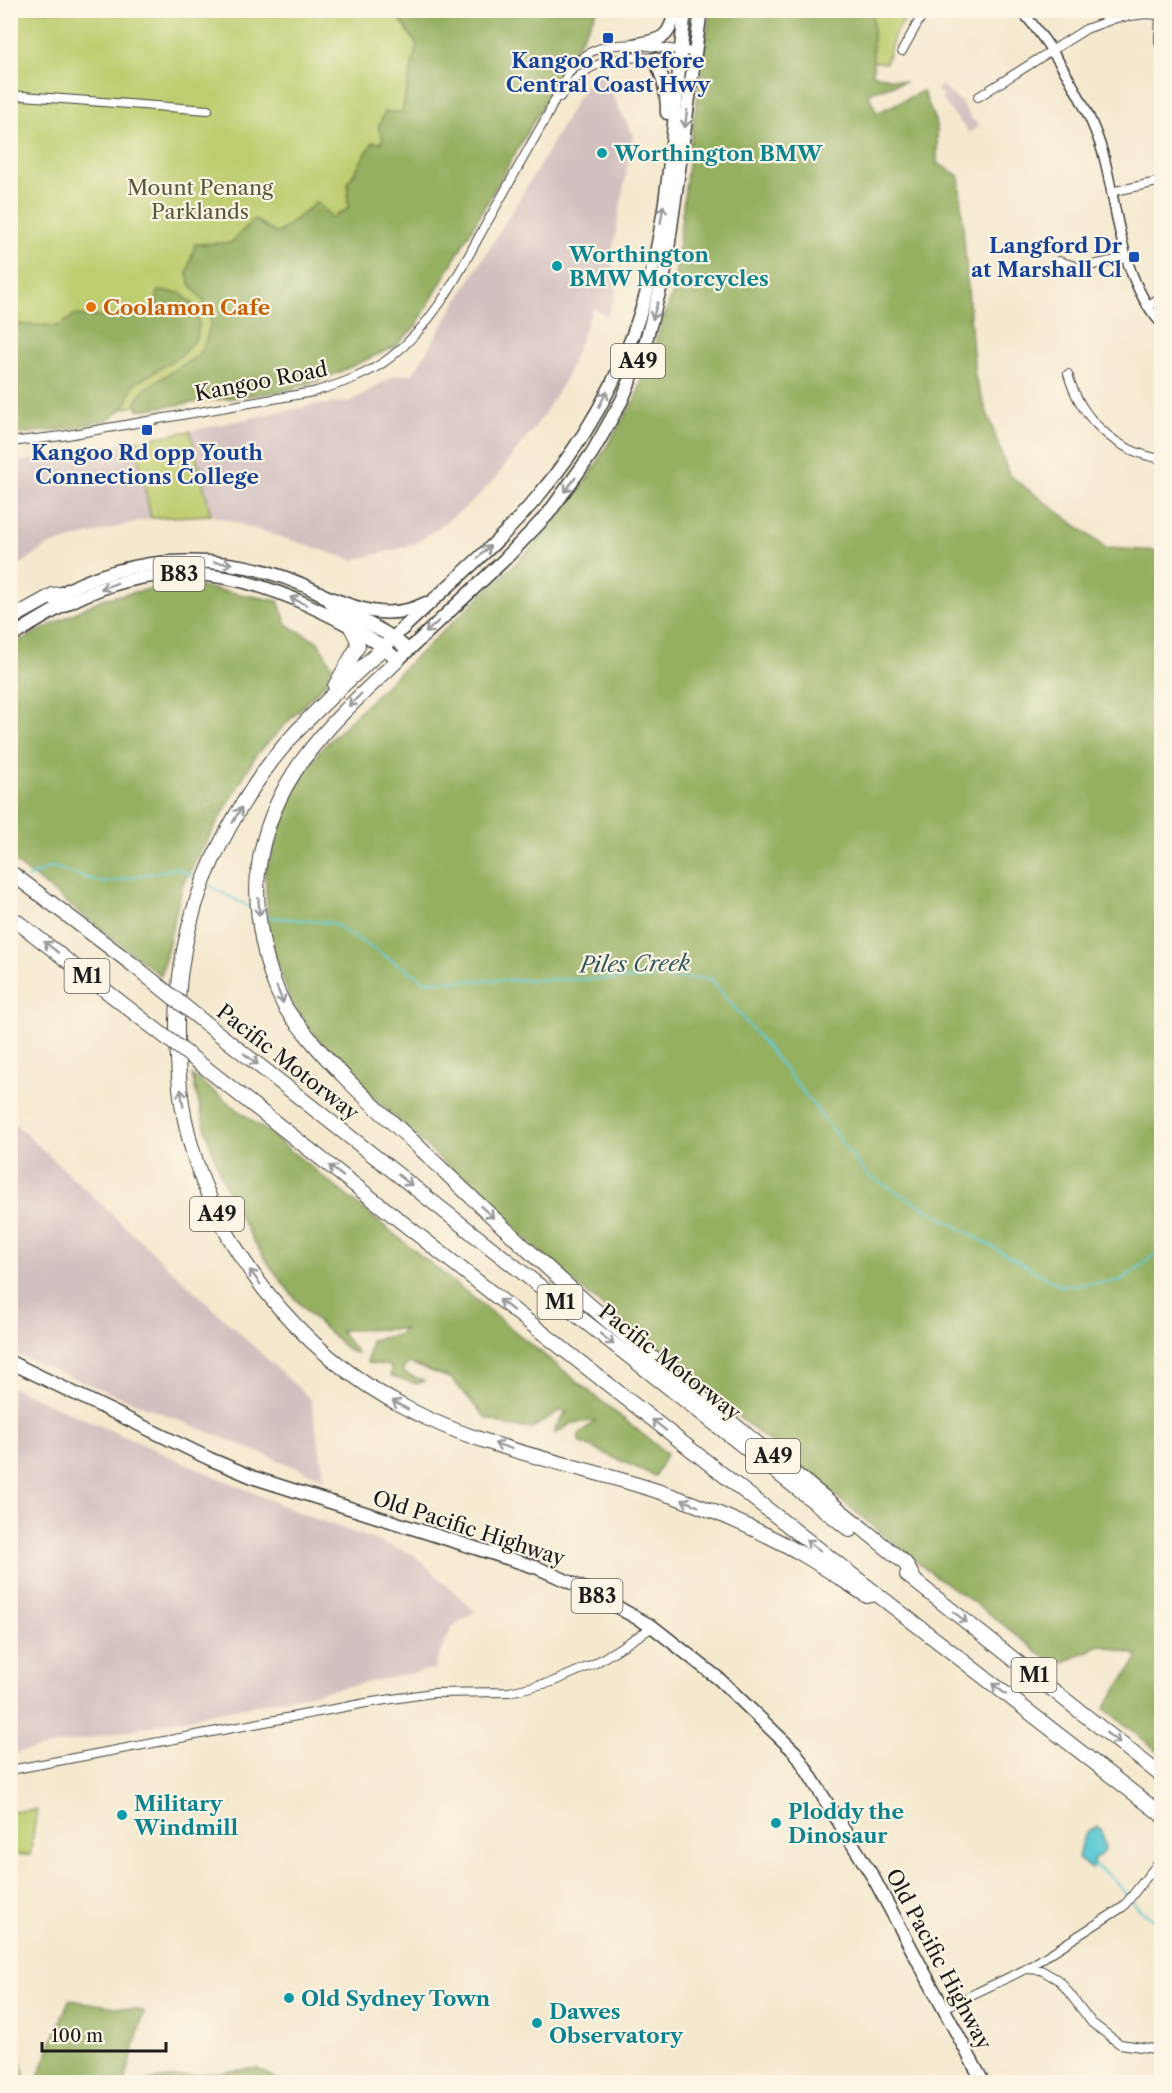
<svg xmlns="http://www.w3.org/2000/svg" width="1172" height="2093" viewBox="0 0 1172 2093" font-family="'Libre Caslon Text',serif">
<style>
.industrial{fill:#d2bfbf}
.green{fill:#becd6f;stroke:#6d7446;stroke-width:1.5}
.forest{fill:#96b062;stroke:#59663f;stroke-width:1.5}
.water{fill:#5dcad5;stroke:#3c7378;stroke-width:1.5}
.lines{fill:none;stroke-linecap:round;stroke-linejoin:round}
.stream{stroke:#5dcad5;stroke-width:2}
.minor-casing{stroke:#3c3b37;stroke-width:10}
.tertiary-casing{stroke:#3c3b37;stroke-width:12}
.primary-casing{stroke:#3c3b37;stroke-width:15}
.trunk-casing{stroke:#3c3b37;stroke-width:15}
.motorway-casing{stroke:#3c3b37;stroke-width:16}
.minor{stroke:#fff;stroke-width:8}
.tertiary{stroke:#fff;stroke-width:9}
.primary{stroke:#fff;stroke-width:12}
.trunk{stroke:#fff;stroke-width:12}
.motorway{stroke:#fff;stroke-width:14}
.motorway-bridge-casing{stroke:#3c3b37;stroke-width:16;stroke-linecap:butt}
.motorway-bridge{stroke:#fff;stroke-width:14}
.oneway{stroke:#999}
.transit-dot{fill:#1a4fb4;stroke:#fcf5e5;stroke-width:2}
.culture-dot{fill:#0f9aa8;stroke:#fcf5e5;stroke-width:2}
.food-dot{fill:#e8710a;stroke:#fcf5e5;stroke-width:2}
.labels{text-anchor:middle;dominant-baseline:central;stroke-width:4.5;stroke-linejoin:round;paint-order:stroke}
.shield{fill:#fcf5e5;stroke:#5f5d58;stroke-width:1.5}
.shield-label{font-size:20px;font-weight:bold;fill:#1c1c1c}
.transit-label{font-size:21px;font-weight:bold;fill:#164399;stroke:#fcf5e5}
.culture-label{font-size:21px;font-weight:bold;fill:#0d838f;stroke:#fcf5e5;text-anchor:start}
.park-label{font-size:21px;fill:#555a39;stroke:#fcf5e5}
.food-label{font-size:21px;font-weight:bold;fill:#c56008;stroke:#fcf5e5;text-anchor:start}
.street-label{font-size:21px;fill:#1c1c1c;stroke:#fcf5e5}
.water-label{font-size:22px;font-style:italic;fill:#33595d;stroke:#fcf5e5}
</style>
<rect width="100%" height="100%" fill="#fcf5e5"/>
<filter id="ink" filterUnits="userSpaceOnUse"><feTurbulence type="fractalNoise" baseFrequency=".0167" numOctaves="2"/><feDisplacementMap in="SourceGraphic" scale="12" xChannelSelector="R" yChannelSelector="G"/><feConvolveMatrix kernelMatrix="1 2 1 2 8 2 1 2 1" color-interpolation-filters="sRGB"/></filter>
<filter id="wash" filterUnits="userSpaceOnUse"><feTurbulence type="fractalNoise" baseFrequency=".008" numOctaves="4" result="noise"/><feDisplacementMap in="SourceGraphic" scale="24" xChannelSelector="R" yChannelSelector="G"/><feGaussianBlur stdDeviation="1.35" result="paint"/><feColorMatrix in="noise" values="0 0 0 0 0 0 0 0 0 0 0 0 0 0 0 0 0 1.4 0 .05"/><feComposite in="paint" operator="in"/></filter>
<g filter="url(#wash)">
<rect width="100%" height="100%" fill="#f4e8ce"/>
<!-- industrial -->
<g class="industrial">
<path d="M601 73 633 135 611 259 617 290 607 316 593 308 566 378 541 419 494 480 470 504 414 545 353 560 211 515 190 431 313 405 350 402 393 376 413 374 541 163 585 85Z"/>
<path d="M941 85 960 101 973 120 980 126 969 133 941 98 943 95 937 91Z"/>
<path d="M135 441 151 518 47 546 11 571V462L65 456Z"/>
<path d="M11 1120 311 1400 325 1479 24 1358 11 1350Z"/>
<path d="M11 1387 297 1512 413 1554 475 1611 452 1627 434 1669 11 1754Z"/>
</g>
<!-- green -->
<g class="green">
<path d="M10 11H593L147 403 60 423 11 426Z"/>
<path d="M727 11H911L895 33 886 63 723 43Z"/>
<path d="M190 431 211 515 151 518 135 441Z"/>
<path d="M37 1810 30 1855H11V1811Z"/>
<path d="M10 2047 18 2049 26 2082H11Z"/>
</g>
<!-- forest -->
<g class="forest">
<path d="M399 11H597L416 326 394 347 326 378 285 391 138 410 136 402 144 389 196 357 205 344 211 321 204 302 190 284 187 274 195 244 231 243 254 219 277 234 317 202 332 218 348 209V183L373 142 381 143 383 138 378 128 385 112H402L417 45 398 16Z"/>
<path d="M710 11H873V74L904 82 868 93 877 113 923 91 937 126V163L959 176 975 378 1009 475 1106 548 1161 551V1754L1104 1708 1139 1656 1100 1645 1056 1666 987 1612 927 1570 567 1277 337 1063 291 1003 269 937 265 873 291 794 319 751 389 682 536 544 590 475 636 397 673 292 692 130Z"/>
<path d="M158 291 180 293 193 304 199 323 197 337 182 355 133 385 127 402 120 411 108 420 74 428 11 435V324L59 326 74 315 125 318 127 309 156 312Z"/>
<path d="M179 583 278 601 287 625 317 641 332 665 327 681 256 755 183 883 161 976 11 859 10 646 102 599Z"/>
<path d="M192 1075 275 1138 667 1454 655 1476 579 1442V1434L595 1421 572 1423 555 1434 556 1426 567 1412 559 1411 531 1429 508 1426 486 1418 452 1379 409 1363 403 1369 404 1373 424 1381 417 1384 391 1376V1366L367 1363 371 1340 398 1335 404 1329 340 1330 357 1353 349 1351C327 1330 303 1310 285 1286 260 1254 238 1218 223 1180 209 1146 200 1110 192 1075Z"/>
<path d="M69 2000 144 2011 125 2082H36Z"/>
<path d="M11 2052 15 2053 21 2082H11Z"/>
<path d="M256 2068 282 2082H136Z"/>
</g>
<!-- water -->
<path class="water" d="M1097 1827 1102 1831 1105 1850 1093 1861 1094 1866 1092 1869 1078 1859C1081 1844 1081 1832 1097 1827Z"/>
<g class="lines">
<!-- stream -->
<g class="stream">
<path d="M27 878 51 867 105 883 176 868 198 879"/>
<path d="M208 885 253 909"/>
<path d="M263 915 268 917 332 923 425 981 710 978 797 1084 867 1175 1061 1286 1120 1281 1162 1250"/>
<path d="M1094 1866C1100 1869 1106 1872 1111 1877 1127 1893 1138 1915 1162 1923"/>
</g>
</g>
</g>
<g filter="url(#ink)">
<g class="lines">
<!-- minor casing -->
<g class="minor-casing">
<g id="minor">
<path d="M1160 15 1159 41 1162 54"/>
<path d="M902 51 925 10"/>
<path d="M10 95 208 110"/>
<path d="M560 97C566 90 572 82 579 76 609 51 649 57 684 60"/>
<path d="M978 97 1086 29 1116 18 1145 14 1162 15"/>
<path d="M1111 192 1162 181"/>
<path d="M1059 261 1078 267H1084L1125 258"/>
<path d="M1147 306 1162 296"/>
<path d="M1068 374C1080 418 1116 452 1162 459"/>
<path d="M10 442 62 436 313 392C340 384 368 375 391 357 433 324 456 279 481 233 503 195 524 156 546 118 559 94 566 65 591 52 622 36 662 50 694 52"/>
<path d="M10 1770 366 1703 432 1693 509 1692 552 1682 594 1664 653 1627"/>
<path d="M1026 1969 1041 1970 1060 1981 1092 2023 1120 2044 1162 2050"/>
<path d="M944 2008 1026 1969 1123 1907 1162 1858"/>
</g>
</g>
<!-- tertiary casing -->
<g class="tertiary-casing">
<path id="tertiary" d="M1021 10C1054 48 1091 110 1104 157 1119 215 1120 278 1162 324"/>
</g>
<!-- primary casing -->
<g class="primary-casing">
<g id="primary">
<path d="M52 599C132 550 238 550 320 593 327 597 331 604 338 608 344 613 352 615 358 618 377 628 393 636 408 650"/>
<path d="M10 637C30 625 49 613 70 602 153 561 226 567 308 605 340 620 372 636 398 660"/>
<path d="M10 1362 210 1459 255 1478 538 1568 583 1588 653 1627 719 1679 796 1753 873 1877 983 2082"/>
</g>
</g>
<!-- trunk casing -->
<g class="trunk-casing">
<g id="trunk">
<path d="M633 45C660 40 670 40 675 10"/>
<path d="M654 59C664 76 667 93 667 113"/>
<path d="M323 595C358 609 389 622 426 603"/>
<path d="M384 647C432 598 489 554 534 501 582 445 620 379 642 308 671 215 674 107 685 10"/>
<path d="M398 660 505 559 548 514 592 453 622 400 645 344 665 271 701 10"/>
</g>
</g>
<!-- motorway casing -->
<g class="motorway-casing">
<g id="motorway">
<path d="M10 619 53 595 61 594"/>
<path d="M384 647C343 686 298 724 265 770 250 791 236 814 224 837 191 898 176 966 177 1035 178 1064 179 1092 185 1120 210 1243 297 1352 408 1409 492 1453 589 1466 678 1498 722 1514 767 1533 807 1557 827 1569 847 1583 867 1596L876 1594"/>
<path d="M398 660C332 722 269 777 258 872 254 913 265 969 284 1005 289 1015 299 1025 306 1034 341 1078 384 1114 424 1152 490 1215 556 1278 626 1336 718 1413 812 1487 905 1563L915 1581"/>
<path d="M335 686 358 646 357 639 351 627"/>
<path d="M10 872 132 964"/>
<path d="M10 916 146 1022"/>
<path d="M205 1023 850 1530"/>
<path d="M207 1069 749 1495 1162 1815"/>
<path d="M907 1575 1162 1776"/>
</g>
</g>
<!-- minor -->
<use href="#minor" class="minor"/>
<!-- tertiary -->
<use href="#tertiary" class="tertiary"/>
<!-- primary -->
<use href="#primary" class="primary"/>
<!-- trunk -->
<use href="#trunk" class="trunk"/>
<!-- motorway -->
<use href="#motorway" class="motorway"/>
<!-- motorway-bridge casing -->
<g class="motorway-bridge-casing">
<g id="motorway-bridge">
<path d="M132 964 205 1023"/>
<path d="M146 1022 207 1069"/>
</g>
</g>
<!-- motorway-bridge -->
<use href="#motorway-bridge" class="motorway-bridge"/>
</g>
<!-- one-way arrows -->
<defs><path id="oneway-shaft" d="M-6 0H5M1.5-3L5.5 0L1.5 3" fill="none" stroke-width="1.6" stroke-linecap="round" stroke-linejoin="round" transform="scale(1.5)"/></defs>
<g class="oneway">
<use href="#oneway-shaft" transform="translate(686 119) rotate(97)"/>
<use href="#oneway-shaft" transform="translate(662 214) rotate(-81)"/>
<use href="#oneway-shaft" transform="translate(655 311) rotate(106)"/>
<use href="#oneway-shaft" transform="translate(603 399) rotate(-63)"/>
<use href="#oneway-shaft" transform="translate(570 485) rotate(127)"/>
<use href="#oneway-shaft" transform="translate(484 552) rotate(-44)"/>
<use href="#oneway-shaft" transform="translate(223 563) rotate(5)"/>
<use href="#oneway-shaft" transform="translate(109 586) rotate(160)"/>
<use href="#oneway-shaft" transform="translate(298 601) rotate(-155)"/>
<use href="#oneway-shaft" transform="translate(432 627) rotate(137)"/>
<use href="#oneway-shaft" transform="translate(355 700) rotate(135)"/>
<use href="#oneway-shaft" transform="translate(237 815) rotate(-60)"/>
<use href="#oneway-shaft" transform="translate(259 907) rotate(86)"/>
<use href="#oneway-shaft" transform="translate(51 947) rotate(-142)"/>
<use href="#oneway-shaft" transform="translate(280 995) rotate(68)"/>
<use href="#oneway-shaft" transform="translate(251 1059) rotate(38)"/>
<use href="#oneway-shaft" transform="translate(182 1098) rotate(-98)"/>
<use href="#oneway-shaft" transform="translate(336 1171) rotate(-142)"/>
<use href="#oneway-shaft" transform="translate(405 1180) rotate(38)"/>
<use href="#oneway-shaft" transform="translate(487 1212) rotate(42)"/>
<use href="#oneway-shaft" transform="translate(255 1277) rotate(-127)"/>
<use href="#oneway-shaft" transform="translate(506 1305) rotate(-142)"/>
<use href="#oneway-shaft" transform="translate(607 1339) rotate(38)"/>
<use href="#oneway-shaft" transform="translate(400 1405) rotate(-151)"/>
<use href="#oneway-shaft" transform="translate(659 1425) rotate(-142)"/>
<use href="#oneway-shaft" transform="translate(503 1446) rotate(-163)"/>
<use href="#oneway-shaft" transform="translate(690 1503) rotate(-158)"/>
<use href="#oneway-shaft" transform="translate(813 1545) rotate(-142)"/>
<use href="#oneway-shaft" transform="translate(960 1617) rotate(38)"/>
<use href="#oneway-shaft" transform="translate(999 1689) rotate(-142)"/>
<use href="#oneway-shaft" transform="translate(1113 1738) rotate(38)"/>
</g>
</g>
<!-- markers -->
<g class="transit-dot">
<rect x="602" y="32" width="12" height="12" rx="3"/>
<rect x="1128" y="251" width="12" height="12" rx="3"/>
<rect x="141" y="424" width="12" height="12" rx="3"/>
</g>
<g class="culture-dot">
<circle cx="602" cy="153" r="6"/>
<circle cx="557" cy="266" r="6"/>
<circle cx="122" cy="1815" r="6"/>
<circle cx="776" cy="1823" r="6"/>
<circle cx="289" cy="1998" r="6"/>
<circle cx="537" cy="2023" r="6"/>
</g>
<circle class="food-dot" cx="91" cy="307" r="6"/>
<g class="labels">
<!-- shield labels -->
<g class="shield">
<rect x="611" y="344" width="54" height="34" rx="4.5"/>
<rect x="153.5" y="557" width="51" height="34" rx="4.5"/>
<rect x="64.5" y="959" width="45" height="34" rx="4.5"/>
<rect x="190" y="1197" width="54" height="34" rx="4.5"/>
<rect x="537.5" y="1285" width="45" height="34" rx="4.5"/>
<rect x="746" y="1439" width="54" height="34" rx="4.5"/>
<rect x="571.5" y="1579" width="51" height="34" rx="4.5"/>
<rect x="1011.5" y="1658" width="45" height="34" rx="4.5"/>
</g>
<g class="shield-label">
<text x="638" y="361">A49</text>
<text x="179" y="574">B83</text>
<text x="87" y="976">M1</text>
<text x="217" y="1214">A49</text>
<text x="560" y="1302">M1</text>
<text x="773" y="1456">A49</text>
<text x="597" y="1596">B83</text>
<text x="1034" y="1675">M1</text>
</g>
<!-- transit labels -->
<g class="transit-label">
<text x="608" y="60">Kangoo Rd before<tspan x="608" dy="24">Central Coast Hwy</tspan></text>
<text x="1122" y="245" text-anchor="end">Langford Dr<tspan x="1122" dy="24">at Marshall Cl</tspan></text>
<text x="147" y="452">Kangoo Rd opp Youth<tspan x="147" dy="24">Connections College</tspan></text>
</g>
<!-- culture labels -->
<g class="culture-label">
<text x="614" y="153">Worthington BMW</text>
<text x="569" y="254">Worthington<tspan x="569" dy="24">BMW Motorcycles</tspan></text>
<text x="134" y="1803">Military<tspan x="134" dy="24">Windmill</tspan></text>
<text x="788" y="1811">Ploddy the<tspan x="788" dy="24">Dinosaur</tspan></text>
<text x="301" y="1998">Old Sydney Town</text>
<text x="549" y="2011">Dawes<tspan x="549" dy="24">Observatory</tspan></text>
</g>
<!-- park labels -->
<g class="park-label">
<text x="200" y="187">Mount Penang<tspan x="200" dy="24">Parklands</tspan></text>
</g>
<!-- food labels -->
<g class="food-label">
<text x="103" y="307">Coolamon Cafe</text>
</g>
<!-- street labels -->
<g class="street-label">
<text transform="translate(261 381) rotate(-11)">Kangoo Road</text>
<text transform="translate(288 1062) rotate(38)">Pacific Motorway</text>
<text transform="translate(670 1362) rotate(38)">Pacific Motorway</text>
<text transform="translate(469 1528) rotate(18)">Old Pacific Highway</text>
<text transform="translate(939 1959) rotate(62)">Old Pacific Highway</text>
</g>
<!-- water labels -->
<g class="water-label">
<text transform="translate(635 964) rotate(-1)">Piles Creek</text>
</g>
</g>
<!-- margin -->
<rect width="1172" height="2093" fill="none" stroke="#fcf5e5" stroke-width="36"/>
<!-- scale -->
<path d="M42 2042v9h124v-9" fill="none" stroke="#1c1c1c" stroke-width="3"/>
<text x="51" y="2042" font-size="18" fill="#1c1c1c" stroke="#fcf5e5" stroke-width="4.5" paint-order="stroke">100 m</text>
</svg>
